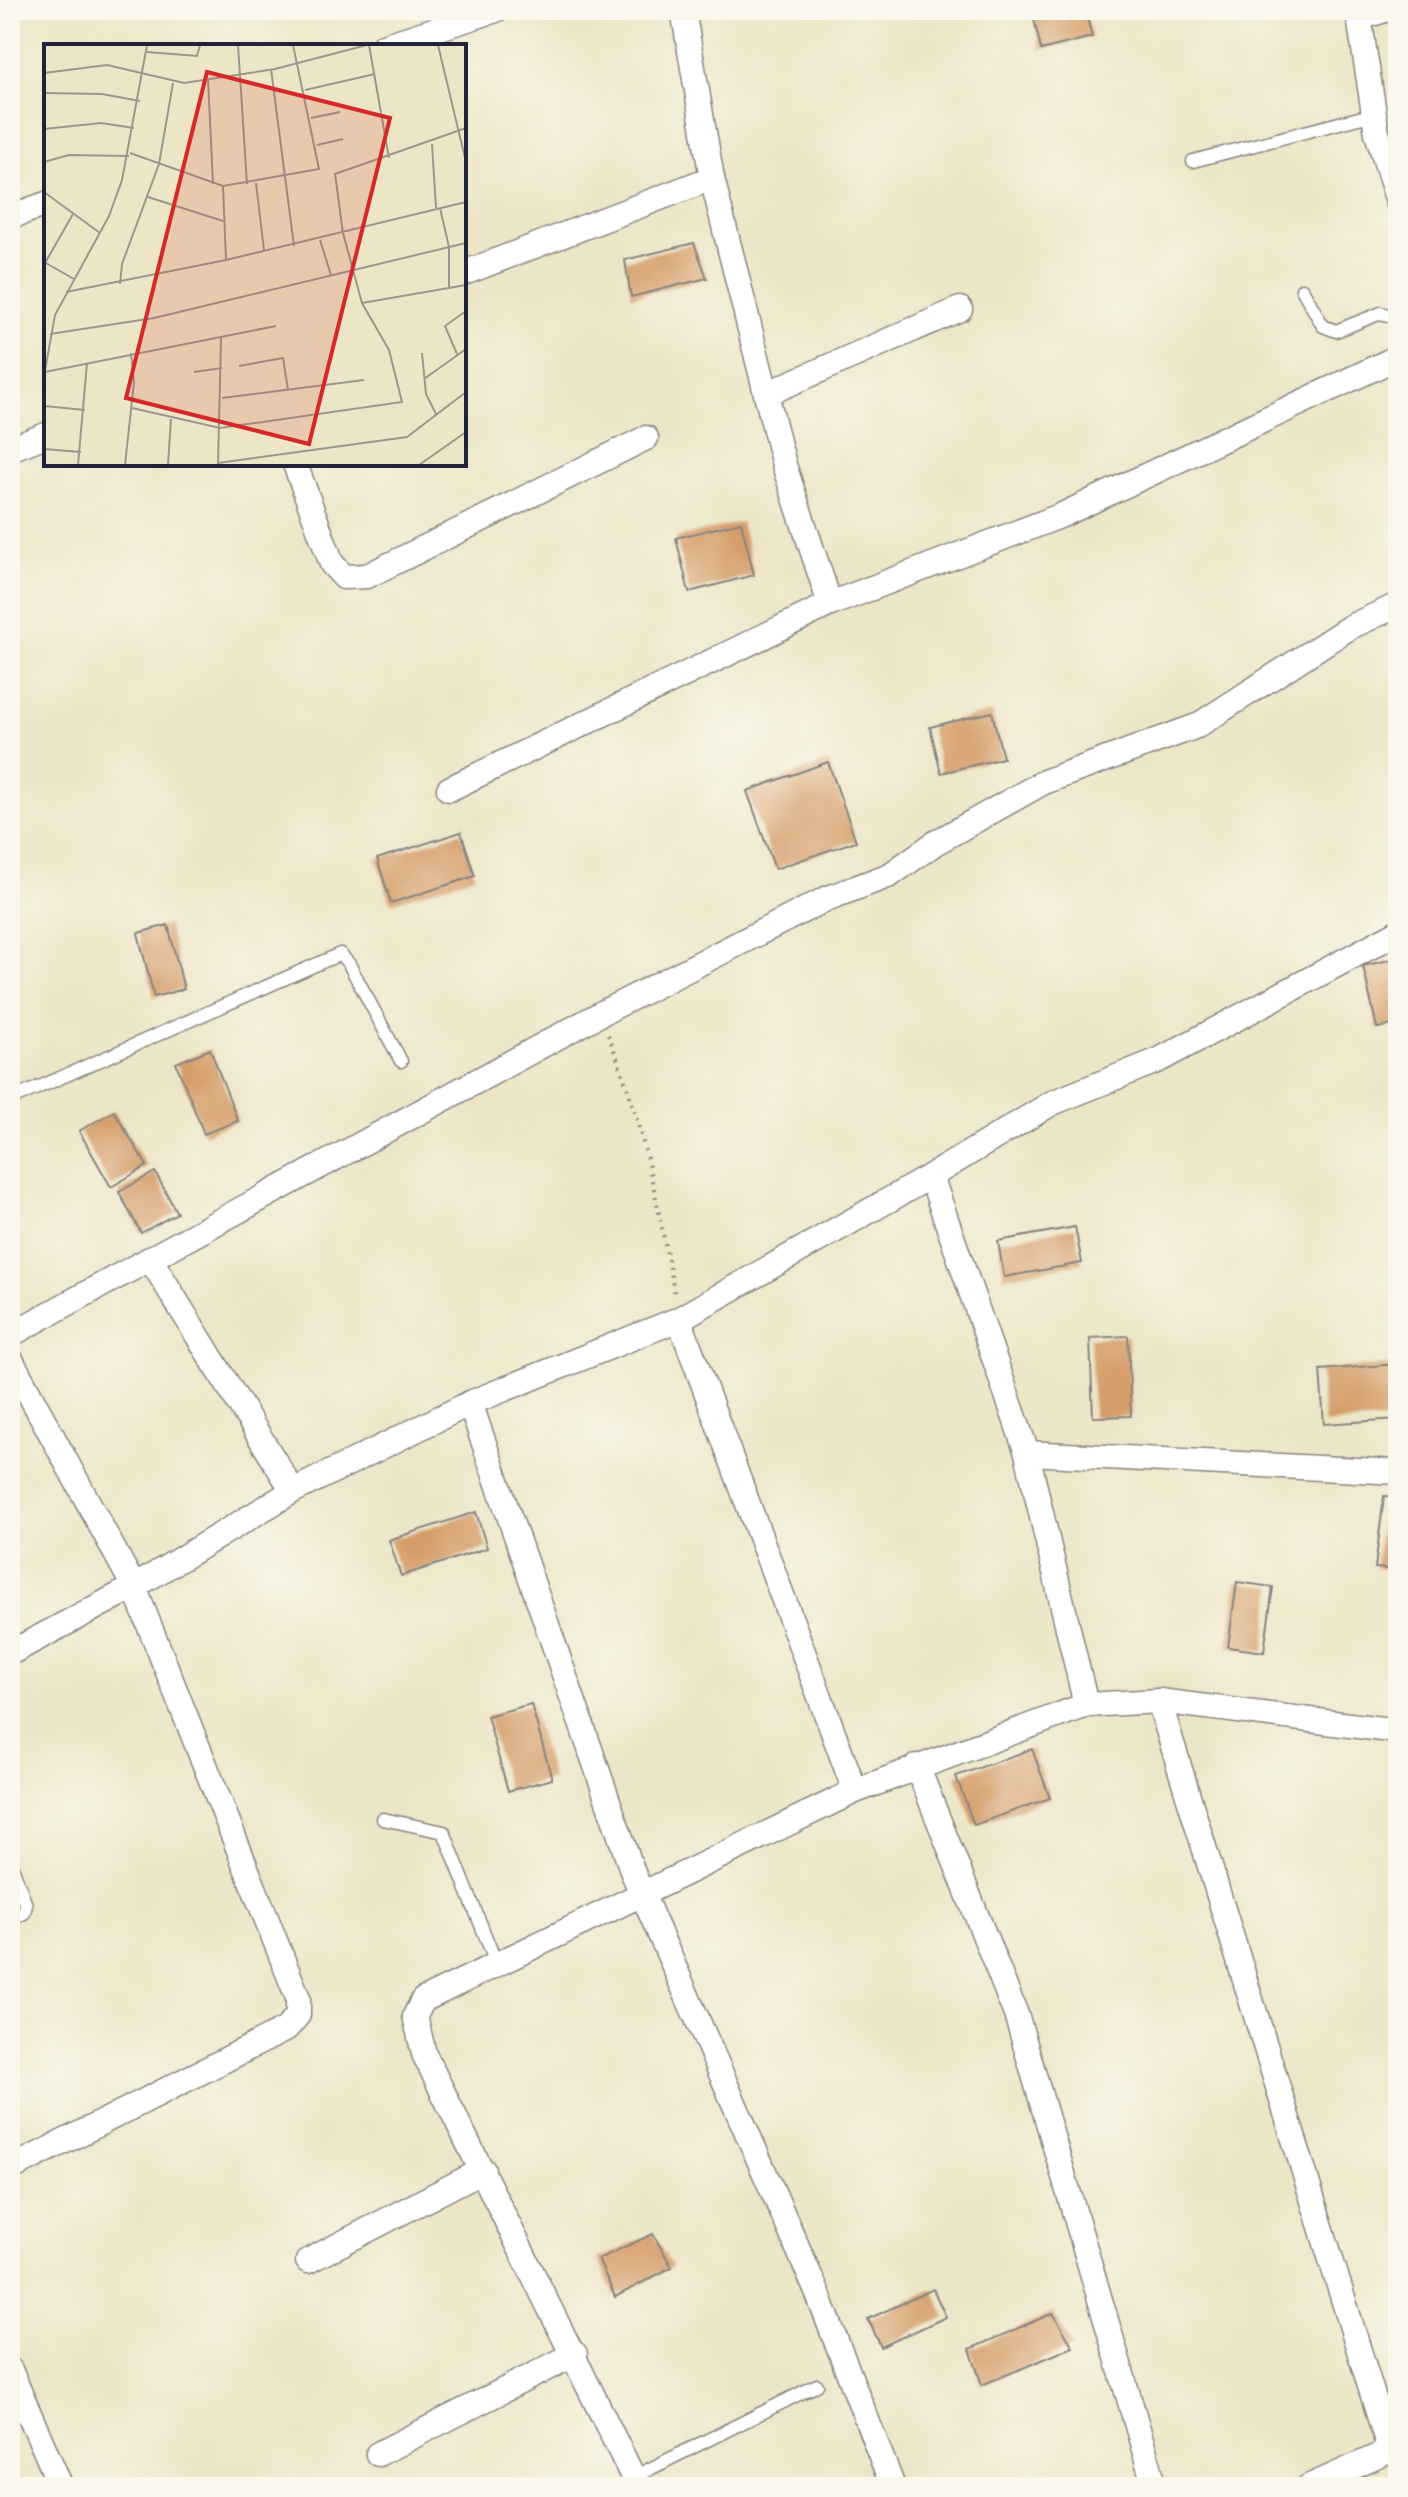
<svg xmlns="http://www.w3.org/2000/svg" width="1408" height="2497" viewBox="0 0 1408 2497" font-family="Pangolin,sans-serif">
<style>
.building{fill:#d59e6b}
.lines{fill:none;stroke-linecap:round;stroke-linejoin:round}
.service-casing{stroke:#878480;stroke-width:15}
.minor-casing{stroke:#878480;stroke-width:27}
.path{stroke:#878480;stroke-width:4;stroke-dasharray:2 6;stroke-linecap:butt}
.service{stroke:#fff;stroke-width:12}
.minor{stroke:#fff;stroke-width:24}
.inset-road{fill:none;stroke:#9b978e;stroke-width:2}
.view{fill:#d62828;fill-opacity:0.15;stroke:#d62828;stroke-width:4}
.inset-edge{fill:none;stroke:#22223b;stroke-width:4}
</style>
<rect width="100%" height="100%" fill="#fbf7ec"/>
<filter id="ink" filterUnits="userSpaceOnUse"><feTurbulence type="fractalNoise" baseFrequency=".0125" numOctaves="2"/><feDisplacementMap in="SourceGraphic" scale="16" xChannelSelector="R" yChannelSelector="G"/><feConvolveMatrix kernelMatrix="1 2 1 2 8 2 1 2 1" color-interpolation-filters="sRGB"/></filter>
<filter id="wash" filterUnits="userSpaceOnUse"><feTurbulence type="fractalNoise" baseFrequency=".006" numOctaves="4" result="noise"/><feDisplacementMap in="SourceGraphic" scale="32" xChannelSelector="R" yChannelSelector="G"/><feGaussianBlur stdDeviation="1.8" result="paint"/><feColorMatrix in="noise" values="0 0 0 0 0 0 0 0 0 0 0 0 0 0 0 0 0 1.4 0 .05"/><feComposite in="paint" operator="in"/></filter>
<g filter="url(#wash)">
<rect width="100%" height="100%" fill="#ece5c6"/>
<g id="blocks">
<!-- building -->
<g class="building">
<path d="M1032 10H1085L1092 37 1041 50Z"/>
<path d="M694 243 707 278 631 297 625 260Z"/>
<path d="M741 522 754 575 689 592 676 538Z"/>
<path d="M992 712 1003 758 941 773 930 727Z"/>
<path d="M828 762 856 841 775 869 747 791Z"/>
<path d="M461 832 475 876 391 903 377 859Z"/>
<path d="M168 925 184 989 154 997 138 933Z"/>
<path d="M1398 958V1024L1377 1028 1363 966Z"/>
<path d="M210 1049 238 1121 204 1134 176 1063Z"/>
<path d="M114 1111 147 1166 111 1187 79 1131Z"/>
<path d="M155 1172 177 1213 141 1233 119 1192Z"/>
<path d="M1075 1227 1082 1263 1004 1277 998 1241Z"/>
<path d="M1128 1336 1131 1416 1093 1417 1090 1338Z"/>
<path d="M1398 1364V1419L1324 1424 1320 1370Z"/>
<path d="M1384 1496 1398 1497V1570L1375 1568Z"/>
<path d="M476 1512 487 1548 401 1576 389 1540Z"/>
<path d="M1237 1582 1273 1587 1264 1652 1228 1647Z"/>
<path d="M531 1704 552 1779 508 1791 487 1716Z"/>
<path d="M1032 1749 1050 1798 974 1825 956 1776Z"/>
<path d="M653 2234 672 2267 615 2297 598 2259Z"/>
<path d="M933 2289 946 2317 881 2347 868 2319Z"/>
<path d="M1053 2313 1073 2347 982 2385 970 2349Z"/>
</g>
</g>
</g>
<g filter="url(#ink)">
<use href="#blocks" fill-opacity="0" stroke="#878480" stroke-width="2"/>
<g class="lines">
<!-- service casing -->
<g class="service-casing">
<g id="service">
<path d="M1360 24 1398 12"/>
<path d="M1193 161 1374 114"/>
<path d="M1302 289 1323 326 1336 331 1381 313 1398 318"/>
<path d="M10 1100 340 954 349 964 401 1061"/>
<path d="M383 1819 444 1832 496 1963"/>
<path d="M10 1861 26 1905 24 1913 10 1920"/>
<path d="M634 2477 817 2385"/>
</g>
</g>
<!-- minor casing -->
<g class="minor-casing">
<g id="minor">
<path d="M683 10 712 178 784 465 830 604"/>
<path d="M1358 10 1377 133 1398 202"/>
<path d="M383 46 496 10"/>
<path d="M10 217 46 204"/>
<path d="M464 273 712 178"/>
<path d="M766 394 960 309"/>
<path d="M10 449 46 435"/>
<path d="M295 464 332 564 344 577 367 576 646 438"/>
<path d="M449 789 830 604 1060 516 1398 357"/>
<path d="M151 1260 293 1491"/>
<path d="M679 1319 855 1791"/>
<path d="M10 1335 600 1014 826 899 890 875 935 843 1044 782 1197 726 1350 627 1398 605"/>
<path d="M10 1358 134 1587 298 1998V2015L286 2029 10 2169"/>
<path d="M470 1403 633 1873 817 2292 893 2487"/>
<path d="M1027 1453 1398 1472"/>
<path d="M10 1653 134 1587 293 1491 470 1403 679 1319 931 1176"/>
<path d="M1159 1701 1390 2451"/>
<path d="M1086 1705 1027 1453 931 1176 1052 1103 1159 1060 1398 932"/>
<path d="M917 1766 1017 2017 1155 2487"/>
<path d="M308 2261 483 2170"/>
<path d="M10 2370 61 2487"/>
<path d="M378 2454 575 2354"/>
<path d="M638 2487 424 2054 415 2016 423 2000 855 1791 1086 1705 1159 1701 1398 1731"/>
<path d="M1308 2487 1398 2447"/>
</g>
</g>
<!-- path -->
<path class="path" d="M608 1035C642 1117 659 1210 675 1297"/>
<!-- service -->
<use href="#service" class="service"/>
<!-- minor -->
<use href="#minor" class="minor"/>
</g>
</g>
<!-- overview -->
<g transform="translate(44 44)">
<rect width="422" height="422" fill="#ece5c6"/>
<path class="inset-road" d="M194 1 203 140M325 1 345 114M394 1 422 118M103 8 153 12 156 1M227 25 250 202M0 29 63 21 140 39 231 25 323 1M164 35 169 140M261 46 331 30M0 49 58 50 96 57M267 74 296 68M0 85 57 79 90 84M388 100 392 164M273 101 299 95M86 109 179 142 275 125 249 1M0 118 25 111 85 112M212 139 220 206M0 148 56 189M104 153 179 177M396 164 405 203V243M276 196 287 231M182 216 422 158M0 218 30 235M1 219 29 170M76 240 78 220 115 120 129 39M22 248 182 216 179 142M318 259 422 241M6 290 110 274 422 199M378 309 382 350 392 370M413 310 401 282 422 267M195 322 239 314 244 346M1 328 232 282M150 328 178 324M0 332 11 271 65 172 78 136 103 1M380 335 422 305M178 354 320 336M0 362 41 366M88 364 176 384 358 358 345 306 318 259 299 189 291 130 422 84M0 405 37 408M174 419 363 393 422 348M34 421 43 319M81 421 90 338 87 309M124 421 127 375M174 421 177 294M375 421 422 388"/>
<path class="view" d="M163 28 346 74 265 400 82 354Z"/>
<rect width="422" height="422" class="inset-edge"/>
</g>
<!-- margin -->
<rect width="1408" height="2497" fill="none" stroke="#fbf7ec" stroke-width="40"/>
</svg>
